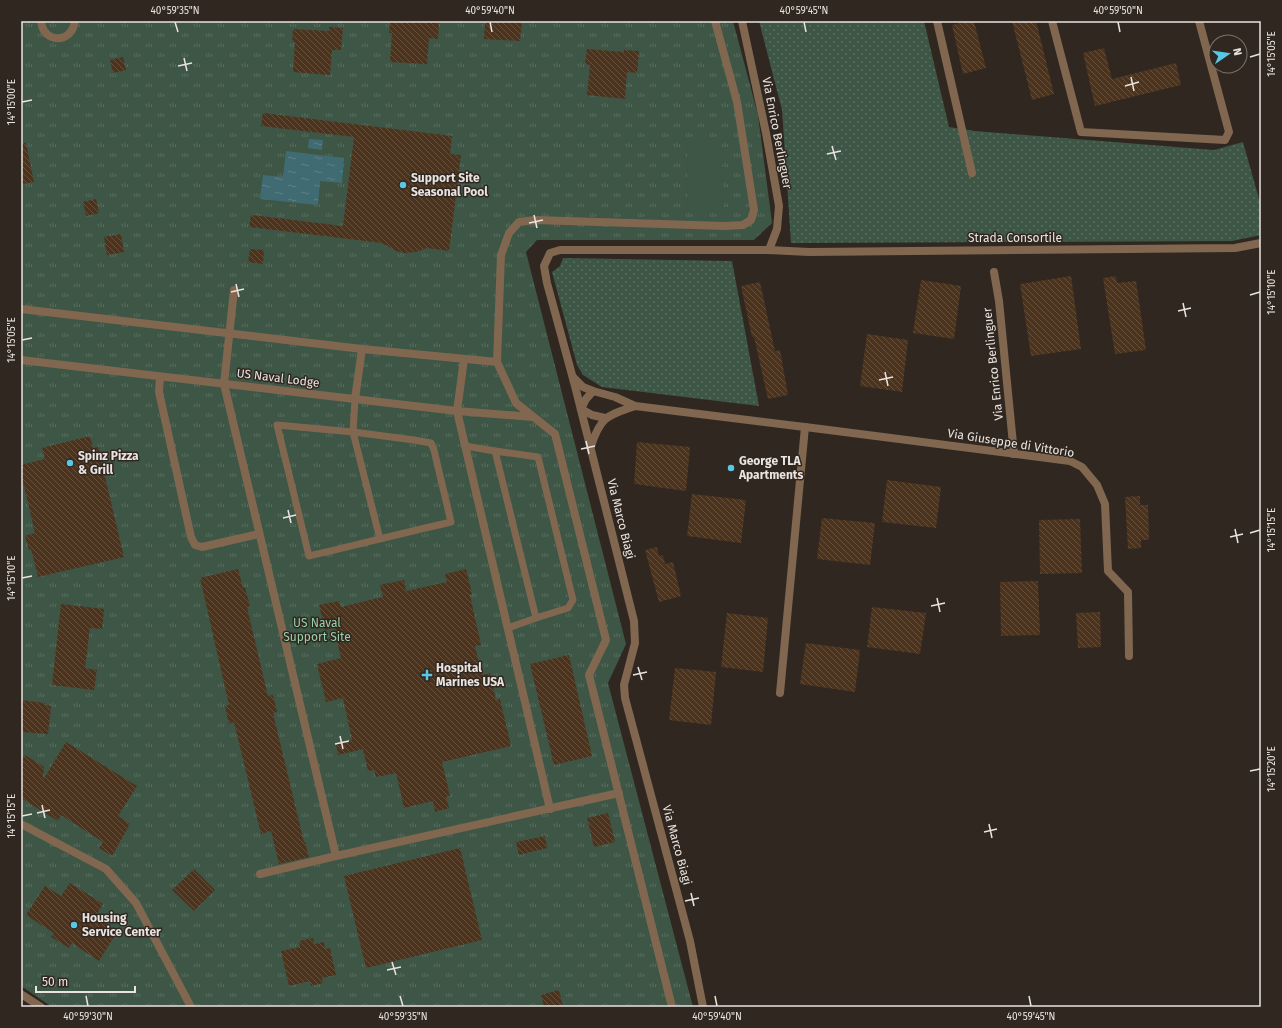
<svg xmlns="http://www.w3.org/2000/svg" width="1282" height="1028" viewBox="0 0 1282 1028" font-family="'Fira Sans',sans-serif">
<style>
.grass{fill:url(#grass-dots)}
.park{fill:url(#park-tufts)}
.pitch{fill:#3d5645}
.water{fill:url(#water-ripples)}
.building{fill:url(#building-back-hatch)}
.lines{fill:none;stroke-linecap:round;stroke-linejoin:round}
.lane{stroke:#81674f;stroke-width:7}
.street{stroke:#81674f;stroke-width:8}
.ticks{fill:none;stroke:#eae4e0;stroke-width:1.5}
.poi-dot{fill:#59c8e5;stroke:#302720;stroke-width:1.5}
.labels{text-anchor:middle;dominant-baseline:central;stroke-width:3;stroke-linejoin:round;paint-order:stroke}
.street-label{font-size:12px;fill:#eae4e0;stroke:#302720}
.poi-label{font-size:12px;font-weight:bold;fill:#eae4e0;stroke:#302720;text-anchor:start}
.park-label{font-size:12px;fill:#97cfa9;stroke:#302720}
.neatline{fill:none;stroke:#eae4e0;stroke-width:1.5}
.ticks-label{font-size:10px;text-anchor:middle;fill:#eae4e0}
</style>
<defs>
<pattern id="grass-dots" width="8" height="8" patternUnits="userSpaceOnUse"><rect width="8" height="8" fill="#3d5645"/><path d="M2 2h.1M6 6h.1" fill="none" stroke="#596e60" stroke-width="1.8" stroke-linecap="round"/></pattern>
<pattern id="park-tufts" width="24" height="20" patternUnits="userSpaceOnUse"><rect width="24" height="20" fill="#3d5645"/><path d="M3 7l-1-3M5 7V3M7 7l1-3M15 17l-1-3M17 17v-4M19 17l1-3" fill="none" stroke="#596e60"/></pattern>
<pattern id="water-ripples" width="26" height="14" patternUnits="userSpaceOnUse"><rect width="26" height="14" fill="#416b73"/><path d="M2 4q2-2 4 0t4 0M15 11q2-2 4 0t4 0" fill="none" stroke="#5d8087"/></pattern>
<pattern id="building-back-hatch" width="6" height="6" patternUnits="userSpaceOnUse"><rect width="6" height="6" fill="#4b331e"/><path d="M-1 5l2 2M0 0l6 6M5-1l2 2" fill="none" stroke="#65503e"/></pattern>
</defs>
<rect width="100%" height="100%" fill="#302720"/>
<!-- grass -->
<g class="grass">
<path d="M759 21H924L949 127 975 131 1214 150 1243 142 1261 206V235L1232 241 791 243 782 110Z"/>
<path d="M563 258 732 261 759 406 602 387 583 375 577 365 552 272 560 266Z"/>
</g>
<!-- park -->
<path class="park" d="M21 21H733L758 115 772 223 754 240H537L526 252 626 644 608 683 693 1007H52L21 986Z"/>
<!-- pitch -->
<path class="pitch" d="M687 140H722L723 210H688Z"/>
<!-- water -->
<g class="water">
<path d="M309 139 323 140 322 150 308 148Z"/>
<path d="M286 151 344 158 342 183 320 181 318 205 260 199 263 175 283 177Z"/>
</g>
<!-- building -->
<g class="building">
<path d="M390 21H439L438 39 429 38 427 64 390 62 392 33H389Z"/>
<path d="M485 21H522L520 41 484 39Z"/>
<path d="M969 21H974L986 68 963 74 952 25Z"/>
<path d="M1012 21H1036L1054 94 1032 100Z"/>
<path d="M329 27 343 28 341 50H332L330 75 293 72 295 42H292L293 29 329 31Z"/>
<path d="M1104 48 1112 79 1176 63 1181 85 1095 106 1083 53Z"/>
<path d="M587 49 624 52V50L639 51 637 73 627 72 625 99 587 95 590 65 585 64Z"/>
<path d="M123 57 126 70 113 73 110 60Z"/>
<path d="M263 113 452 136 450 154 461 155 449 251 427 248 416 252 404 253 396 251 382 243 249 227 251 215 343 226 354 137 261 126Z"/>
<path d="M21 143H26L34 182 21 184Z"/>
<path d="M96 199 99 213 86 216 83 202Z"/>
<path d="M121 234 124 252 107 255 104 237Z"/>
<path d="M250 249 264 250 263 264 248 262Z"/>
<path d="M1071 276 1081 349 1031 356 1020 284Z"/>
<path d="M1116 276 1117 283 1136 281 1146 350 1115 354 1103 278Z"/>
<path d="M921 280 961 286 954 339 913 333Z"/>
<path d="M760 282 775 351 780 350 788 395 768 399 754 337H752L741 286Z"/>
<path d="M867 334 908 340 902 392 860 386Z"/>
<path d="M90 436 93 448 98 447 124 557 38 577 31 549 29 550 25 536 35 533 21 473V465L45 459 42 448Z"/>
<path d="M637 442 690 447 686 491 634 484Z"/>
<path d="M887 480 941 487 936 528 882 522Z"/>
<path d="M692 494 746 500 741 543 687 536Z"/>
<path d="M1140 496V505H1148L1149 540H1141V548L1128 549 1125 497Z"/>
<path d="M822 518 875 523 870 565 817 559Z"/>
<path d="M1080 519 1082 573 1040 574 1039 520Z"/>
<path d="M657 547 659 556 663 555 665 564 673 562 681 596 659 602 645 550Z"/>
<path d="M238 569 243 588 245 587 250 606 247 607 268 696 273 695 277 712 273 713 304 842H305L309 857 279 864 271 831 261 834 234 722 229 724 225 706 229 705 200 578Z"/>
<path d="M466 569 472 594 470 595 481 645 475 646 482 675 490 673 496 700 500 699 511 746 442 762 450 796 446 797 449 808 435 812 433 801 404 808 396 773 376 777 374 770 368 771 363 749 338 755 336 744 352 740 343 698 326 702 317 664 341 658 334 628 325 630 319 605 339 601 341 607 383 597 380 585 404 580 406 591 447 582 445 574Z"/>
<path d="M1038 581 1040 635 1001 636 1000 582Z"/>
<path d="M61 604 104 609 102 629 90 628 85 668 97 670 94 690 52 685Z"/>
<path d="M872 607 926 613 920 654 867 647Z"/>
<path d="M1100 612 1101 647 1078 648 1076 613Z"/>
<path d="M727 613 768 618 763 672 721 667Z"/>
<path d="M806 643 860 650 855 692 800 684Z"/>
<path d="M569 655 592 756 554 765 530 664Z"/>
<path d="M675 668 716 672 711 725 669 720Z"/>
<path d="M21 700 45 703V705L51 706 48 734 21 732Z"/>
<path d="M66 742 137 786 118 816 130 824 112 856 99 848 103 842 61 815 58 821 21 798V761L25 755 44 767 43 780Z"/>
<path d="M608 813 615 842 594 847 587 818Z"/>
<path d="M545 836 547 848 519 855 516 842Z"/>
<path d="M460 848 482 940 366 968 344 876Z"/>
<path d="M194 869 215 890 194 911 172 890Z"/>
<path d="M70 883 103 904 95 917 117 932 99 961 72 943 69 948 51 937 54 933 26 915 45 886 61 896Z"/>
<path d="M313 938 314 944 324 942 325 949 330 948 336 975 322 978 323 983 311 986 310 981 289 986 281 951 300 947 299 941Z"/>
<path d="M559 990 563 1007H544L541 995Z"/>
</g>
<g class="lines">
<!-- lane -->
<g class="lane">
<path d="M355 399 353 432 414 440 431 443 434 450 451 522C403 533 356 545 309 556L277 425 353 432 380 539"/>
<path d="M465 446 495 451 536 618 508 628"/>
<path d="M495 451 538 457 573 600 568 608 536 618"/>
</g>
<!-- street -->
<g class="street">
<path d="M41 21C43 44 72 44 75 21"/>
<path d="M742 21 766 133 779 206 777 229 769 250"/>
<path d="M937 21 972 173"/>
<path d="M1052 21 1081 132 1225 140 1229 132 1199 21"/>
<path d="M994 272 999 301 1014 454"/>
<path d="M234 290 224 384 336 856 619 793"/>
<path d="M21 309 362 349 497 362"/>
<path d="M464 359 457 411 550 809"/>
<path d="M21 360 457 411 533 417"/>
<path d="M160 377 159 392 191 537 195 545 202 547 259 534"/>
<path d="M573 377 583 387 593 391 615 397 635 406 821 429 1070 461 1082 467 1097 485 1105 504 1108 571 1128 592 1129 656"/>
<path d="M355 399 362 349"/>
<path d="M581 409 592 415 605 418"/>
<path d="M581 409 586 399 593 391"/>
<path d="M591 446C601 416 607 416 635 406"/>
<path d="M780 693 805 427"/>
<path d="M21 824 106 869 136 903 191 1007"/>
<path d="M260 874 336 856"/>
<path d="M21 994 41 1007"/>
<path d="M672 1007 589 675 606 640 555 434 516 403 497 362 501 255 509 233 519 222 535 220 725 226 743 225 751 220 754 210 737 102 715 21"/>
<path d="M703 1007 690 941 625 698 624 685 635 643 634 621 575 386 547 283 544 266 550 253 560 250H769L809 252 1235 248 1261 243"/>
</g>
</g>
<!-- ticks -->
<path class="ticks" d="M175 22 178 32M490 22 492 32M804 22 806 32M1118 22 1120 32M1250 57 1260 54M184 58 187 71M178 66 192 63M1131 77 1134 91M1125 86 1139 82M22 102 32 100M832 146 836 160M827 154 841 151M534 215 537 228M529 223 543 220M236 284 239 297M231 292 244 289M1250 295 1260 292M1183 303 1186 317M1178 311 1191 308M22 340 32 338M885 372 888 386M879 380 893 377M586 441 589 454M581 449 595 446M288 510 291 523M283 518 296 515M1235 529 1238 543M1250 533 1260 530M1230 537 1243 534M22 578 32 576M937 598 940 612M931 606 945 603M638 667 642 680M633 675 647 672M340 736 343 749M335 744 349 741M1250 771 1260 769M42 805 45 818M37 813 50 810M22 816 32 814M989 824 992 838M984 832 997 829M691 893 694 906M685 901 699 898M392 962 396 975M387 970 401 967M86 996 88 1006M400 996 403 1006M715 996 717 1006M1029 996 1031 1006"/>
<!-- markers -->
<g class="poi-dot">
<circle cx="403" cy="185" r="4"/>
<circle cx="70" cy="463" r="4"/>
<circle cx="731" cy="468" r="4"/>
<path d="M425 669h4v4h4v4h-4v4h-4v-4h-4v-4h4z"/>
<circle cx="74" cy="925" r="4"/>
</g>
<g class="labels">
<!-- street labels -->
<g class="street-label">
<text transform="translate(777 133) rotate(79)">Via Enrico Berlinguer</text>
<text x="1015" y="238">Strada Consortile</text>
<text transform="translate(993 364) rotate(-96)">Via Enrico Berlinguer</text>
<text transform="translate(278 378) rotate(7)">US Naval Lodge</text>
<text transform="translate(1011 443) rotate(9)">Via Giuseppe di Vittorio</text>
<text transform="translate(621 519) rotate(76)">Via Marco Biagi</text>
<text transform="translate(677 845) rotate(75)">Via Marco Biagi</text>
</g>
<!-- poi labels -->
<g class="poi-label">
<text x="411" y="178">Support Site<tspan x="411" dy="14">Seasonal Pool</tspan></text>
<text x="78" y="456">Spinz Pizza<tspan x="78" dy="14">&amp; Grill</tspan></text>
<text x="739" y="461">George TLA<tspan x="739" dy="14">Apartments</tspan></text>
<text x="436" y="668">Hospital<tspan x="436" dy="14">Marines USA</tspan></text>
<text x="82" y="918">Housing<tspan x="82" dy="14">Service Center</tspan></text>
</g>
<!-- park labels -->
<g class="park-label">
<text x="317" y="623">US Naval<tspan x="317" dy="14">Support Site</tspan></text>
</g>
</g>
<!-- border -->
<rect width="1282" height="1028" fill="none" stroke="#302720" stroke-width="44"/>
<!-- north arrow -->
<g transform="translate(1228 54) rotate(77)"><circle r="19" fill="#302720" stroke="#7a736d"/>
<path d="M0-3L7 15L0 10L-7 15Z" fill="#59c8e5"/>
<text y="-6" font-size="11" font-weight="bold" text-anchor="middle" fill="#eae4e0">N</text>
</g>
<!-- scale -->
<path d="M36 986v6h99v-6" fill="none" stroke="#eae4e0" stroke-width="2"/>
<text x="42" y="986" font-size="12" fill="#eae4e0" stroke="#302720" stroke-width="3" paint-order="stroke">50 m</text>
<rect x="22" y="22" width="1238" height="984" class="neatline"/>
<g class="ticks-label">
<text x="175" y="14">40°59'35"N</text>
<text x="490" y="14">40°59'40"N</text>
<text x="804" y="14">40°59'45"N</text>
<text x="1118" y="14">40°59'50"N</text>
<text transform="translate(1271 54) rotate(-90)" y="4">14°15'05"E</text>
<text transform="translate(11 102) rotate(-90)" y="4">14°15'00"E</text>
<text transform="translate(1271 292) rotate(-90)" y="4">14°15'10"E</text>
<text transform="translate(11 340) rotate(-90)" y="4">14°15'05"E</text>
<text transform="translate(1271 530) rotate(-90)" y="4">14°15'15"E</text>
<text transform="translate(11 578) rotate(-90)" y="4">14°15'10"E</text>
<text transform="translate(1271 769) rotate(-90)" y="4">14°15'20"E</text>
<text transform="translate(11 816) rotate(-90)" y="4">14°15'15"E</text>
<text x="88" y="1020">40°59'30"N</text>
<text x="403" y="1020">40°59'35"N</text>
<text x="717" y="1020">40°59'40"N</text>
<text x="1031" y="1020">40°59'45"N</text>
</g>
</svg>
